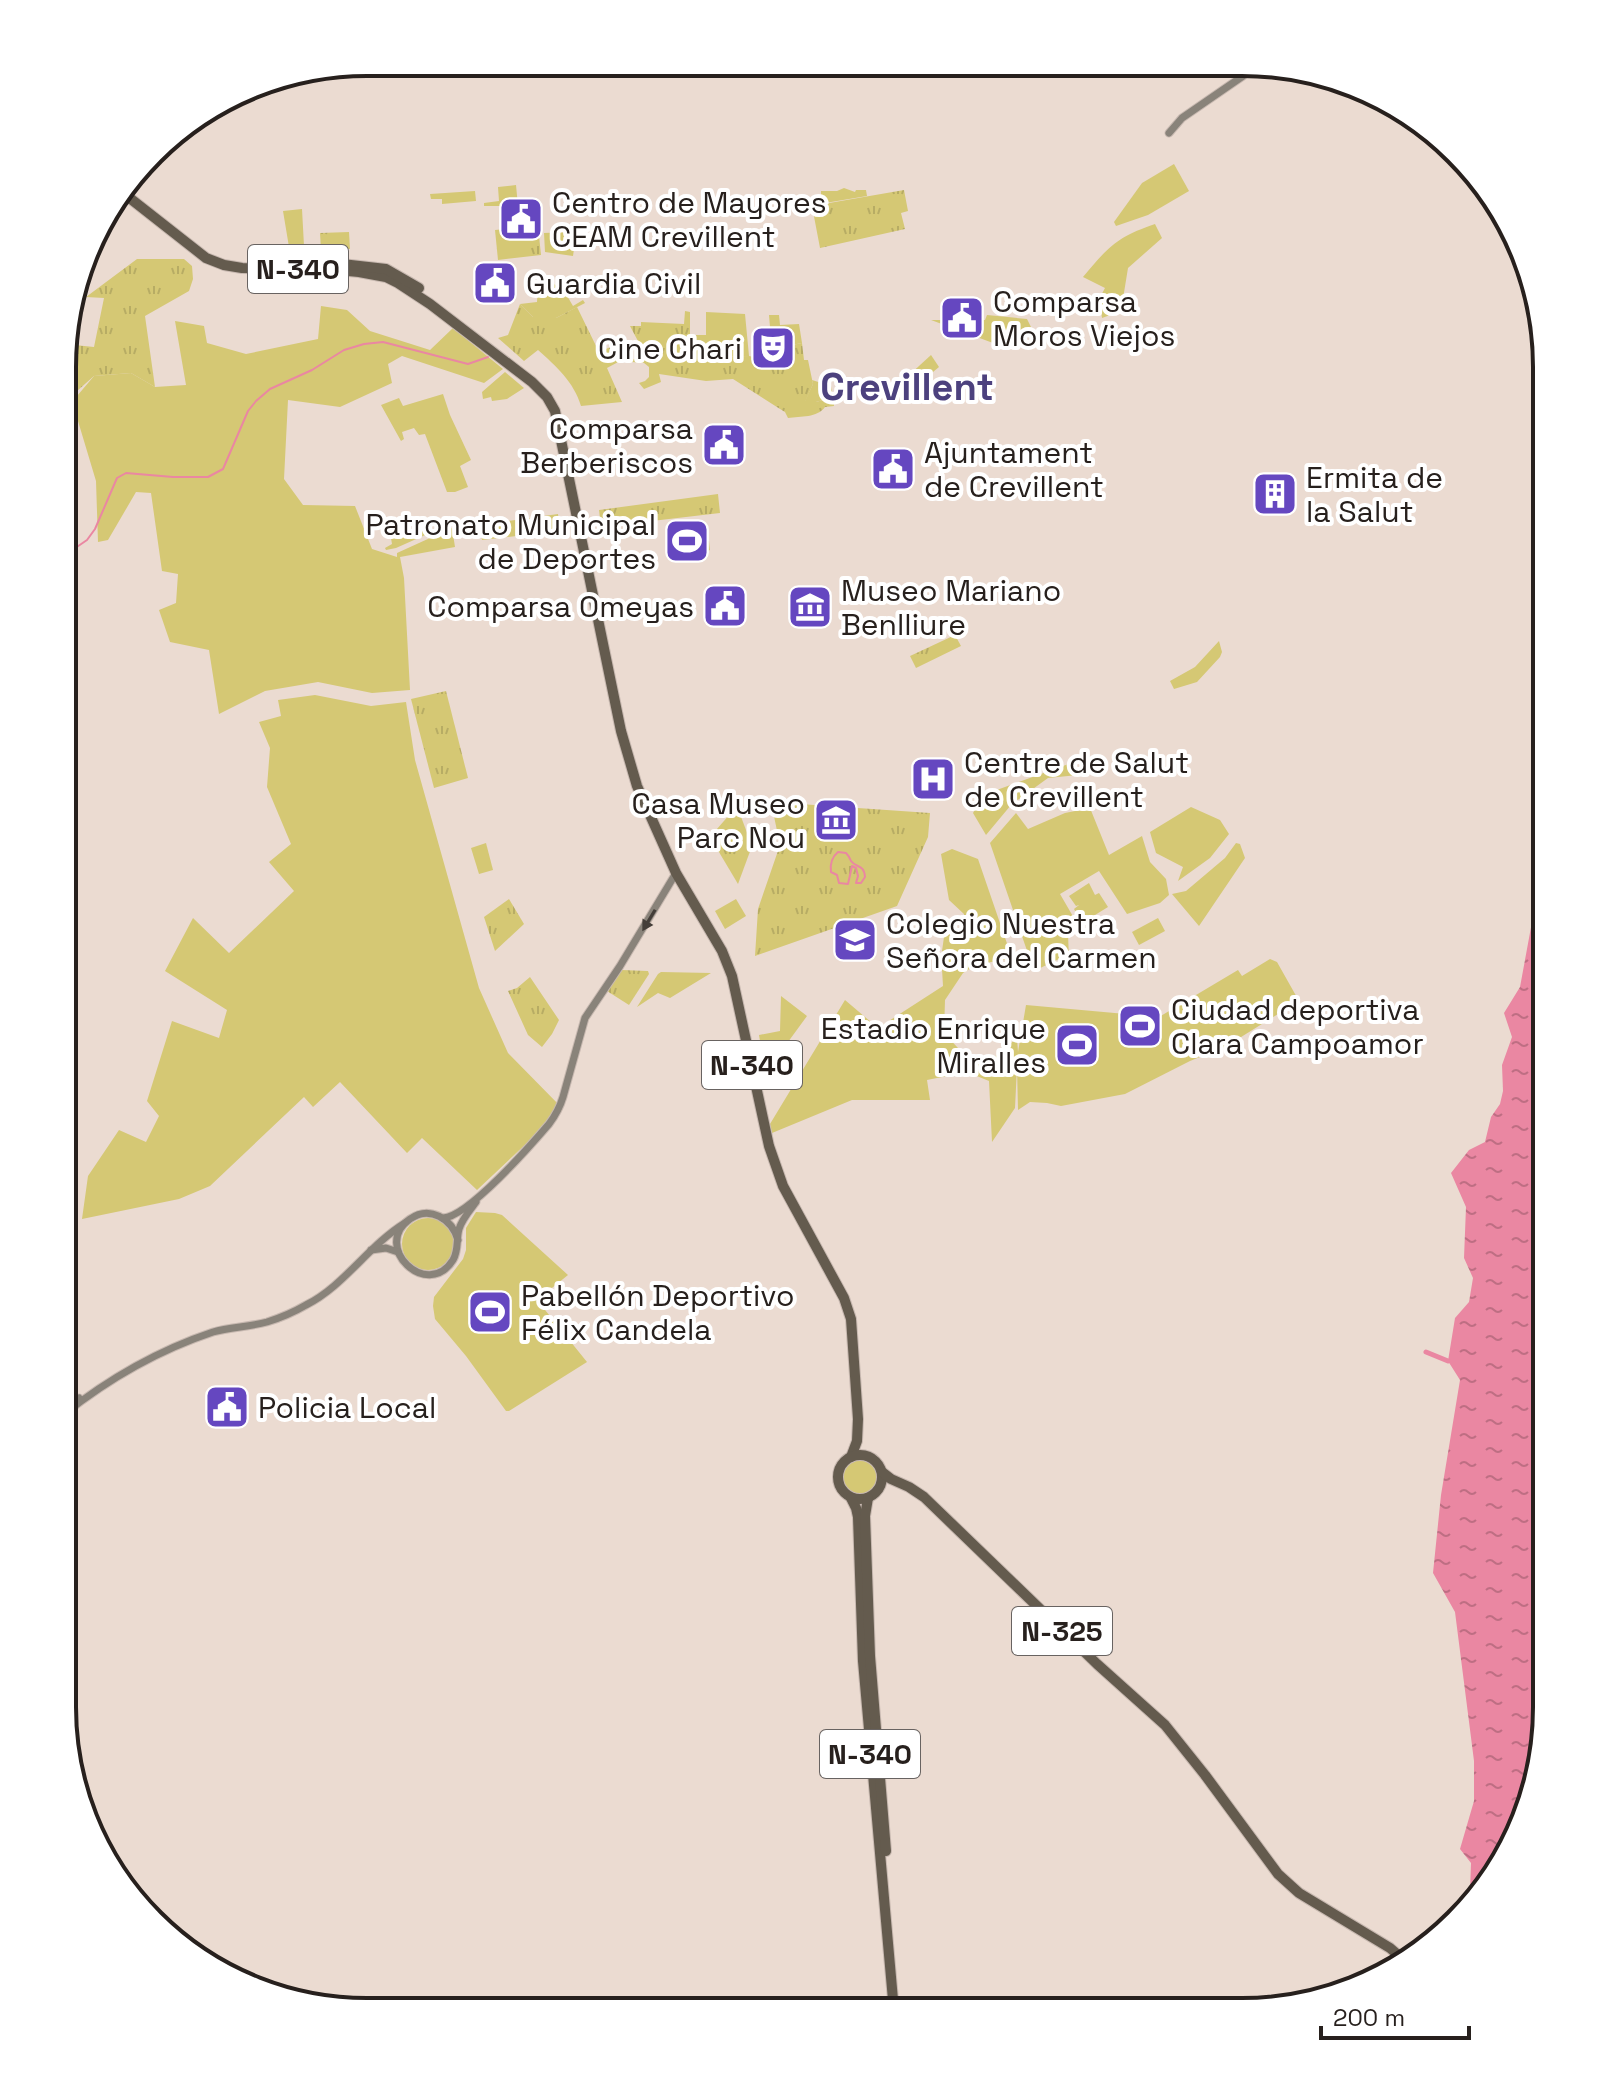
<svg xmlns="http://www.w3.org/2000/svg" width="1609" height="2074" viewBox="0 0 1609 2074" font-family="'Space Grotesk',sans-serif">
<style>
.green{fill:#d5c874}
.park{fill:url(#park-tufts)}
.water{fill:url(#water-ripples)}
.lines{fill:none;stroke-linecap:round;stroke-linejoin:round}
.stream{stroke:#ea87a2;stroke-width:2}
.canal{stroke:#ea87a2;stroke-width:5}
.secondary-casing{stroke:#c8b9b1;stroke-width:9}
.highway-casing{stroke:#c8b9b1;stroke-width:12}
.secondary{stroke:#89837a;stroke-width:7}
.highway{stroke:#645b4e;stroke-width:10}
.oneway{fill:#443e39}
.labels{text-anchor:middle;dominant-baseline:central;stroke-width:8;stroke-linejoin:round;paint-order:stroke}
.shield{fill:#fff;stroke:#686361;stroke-width:2}
.shield-label{font-size:28px;font-weight:bold;fill:#27201d}
.poi-label{font-size:30px;fill:#27201d;stroke:#fff;text-anchor:start}
.district-label{font-size:38px;font-weight:bold;fill:#4c417e;stroke:#fff}
.rim{fill:none;stroke:#27201d;stroke-width:4}
</style>
<defs>
<pattern id="park-tufts" width="24" height="20" patternUnits="userSpaceOnUse" patternTransform="scale(2)"><rect width="24" height="20" fill="#d5c874"/><path d="M3 7l-1-3M5 7V3M7 7l1-3M15 17l-1-3M17 17v-4M19 17l1-3" fill="none" stroke="#b7ac64"/></pattern>
<pattern id="water-ripples" width="26" height="14" patternUnits="userSpaceOnUse" patternTransform="scale(2)"><rect width="26" height="14" fill="#ea87a2"/><path d="M2 4q2-2 4 0t4 0M15 11q2-2 4 0t4 0" fill="none" stroke="#be6e83"/></pattern>
</defs>
<rect width="100%" height="100%" fill="#ebdbd1"/>
<!-- green -->
<g class="green">
<path d="M1174 164 1189 191 1148 215 1116 226 1114 222 1142 183Z"/>
<path d="M516 185 518 206H484V203L499 201 498 187Z"/>
<path d="M844 188 855 192 856 190H866L867 196 825 203 821 199V191H837Z"/>
<path d="M475 191 476 201 442 204V199H431L430 194Z"/>
<path d="M302 209 304 246 317 247 316 253H290L283 211Z"/>
<path d="M1155 224 1162 238 1128 268 1121 311 1102 318 1100 302 1098 301 1105 288 1083 277C1109 246 1117 237 1155 224Z"/>
<path d="M565 232 566 249H574L573 256 545 252 544 233Z"/>
<path d="M545 280 558 286 562 290 563 289 573 306 583 300 585 303 556 318 533 317 520 304 537 302 538 286H544Z"/>
<path d="M321 306 347 310 370 331 430 350 453 328 503 369 484 383 402 356 388 364 392 383 340 407 288 400 284 479 303 505 355 506 372 549 397 557V553L452 528 455 547 400 557 404 578 410 690 372 693 318 682 265 691 219 714 209 650 170 642 159 610 176 603 178 574 162 571 151 493 136 492 108 540 98 542 96 481 78 421 77 396 94 376 131 373 155 387 186 385 175 321 204 326 207 343 246 354 318 339Z"/>
<path d="M706 312 745 314 749 356 695 357V335H706Z"/>
<path d="M769 315H779L780 325 799 324 802 343 792 345 785 360 760 364 756 358V342L771 339Z"/>
<path d="M931 355 939 367 915 387 907 377Z"/>
<path d="M505 372 524 388 507 399 492 401 491 397 483 399 482 392Z"/>
<path d="M812 380 831 386 833 397 816 402 804 403 813 384Z"/>
<path d="M443 394 450 415 471 460 460 466 468 487 455 492H447L425 434 419 435 414 428 402 432 404 439 401 441 381 405 399 398 403 406Z"/>
<path d="M694 521 696 542 709 541 710 550 682 561H680L676 523Z"/>
<path d="M398 523 403 534 441 528 396 548 386 550 385 548 392 544 389 526Z"/>
<path d="M1219 641 1222 652 1220 657 1197 682 1174 689 1170 681 1195 667Z"/>
<path d="M315 695 371 706 406 702 415 760 479 988 508 1053 563 1109 477 1190 422 1138 407 1153 340 1082 313 1107 304 1097 210 1186 179 1199 82 1219 88 1176 119 1130 146 1142 159 1116 147 1101 172 1021 219 1038 227 1010 165 971 193 918 229 953 294 891 269 862 291 844 267 787 270 748 259 722 281 716 278 700Z"/>
<path d="M1074 762 1078 775 1048 778 1011 805 986 835 973 813 983 795Z"/>
<path d="M1191 807 1220 820 1229 834 1210 858 1178 881 1183 867 1156 853 1150 832Z"/>
<path d="M1090 808 1109 855 1142 836 1150 862 1166 879 1169 895 1160 903 1127 914 1099 871 1060 894 1078 925V930L1068 933 1069 960 1059 959 1034 971 990 843 1016 813 1028 829 1065 813Z"/>
<path d="M486 843 493 870 479 874 471 848Z"/>
<path d="M1236 843 1240 844 1245 858 1199 926 1172 894 1186 891 1225 858Z"/>
<path d="M952 849 978 859 1012 958 976 965 963 973 945 1000 944 1033 972 1063 985 1065 1017 1038 1018 1052 1026 1005 1159 1017 1238 970 1242 976 1270 959 1277 962 1299 1001 1225 1047 1190 1061 1125 1094 1061 1106 1047 1103 1030 1102 1018 1110 1017 1067 1015 1108 992 1142 989 1081 967 1072 927 1080 930 1100H852L772 1133 770 1124 845 1000 878 1028 943 986 942 969 947 957 942 951 944 937 964 926V914L949 900 941 854Z"/>
<path d="M1089 883 1095 895 1099 893 1108 907 1082 923 1074 909 1079 905 1076 906 1069 896Z"/>
<path d="M736 899 746 916 725 929 715 911Z"/>
<path d="M1158 918 1165 931 1139 945 1132 932Z"/>
<path d="M661 972 711 973 670 998 658 993 637 1007 658 974Z"/>
<path d="M781 996 807 1016 769 1068 764 1065 759 1035 780 1031Z"/>
<path d="M476 1212 495 1213 502 1215 568 1275 537 1300 587 1362 509 1411H506L466 1356 435 1319 433 1306 434 1297 463 1259 466 1250V1228Z"/>
<circle cx="428" cy="1244" r="26"/>
<circle cx="860" cy="1477" r="18"/>
</g>
<!-- park -->
<g class="park">
<path d="M904 190 908 211 901 213 905 229 820 248 812 206Z"/>
<path d="M538 226 541 255 498 260 495 230Z"/>
<path d="M349 232 350 249 321 250 320 233Z"/>
<path d="M137 259H184L192 266 193 279 189 291 145 316 155 387 131 373 94 376 68 399H65V344L94 347 104 298 86 297Z"/>
<path d="M520 304 533 317 548 314 556 318 577 307 599 352 615 345 622 360 607 368 622 402 581 406C574 382 556 366 538 350L524 361 498 338 508 335Z"/>
<path d="M685 311 690 312V334L695 335V357L749 356 759 358 761 364 785 361V356L792 345 802 343 804 360H808L813 384 805 402H816L833 397 834 406 825 407C817 418 801 416 788 418L785 412 780 409 733 379 706 381 659 374 661 382 644 389 639 383 645 381 649 377V367L644 363 632 362 629 359 648 360 630 326H641V322L684 324Z"/>
<path d="M987 315 1027 319 1031 327 1008 342 993 343 931 320H985Z"/>
<path d="M718 494 720 513 601 527 599 510Z"/>
<path d="M558 514 560 531 482 540 480 525Z"/>
<path d="M955 635 961 646 916 668 910 656Z"/>
<path d="M446 691 468 778 434 788 411 699Z"/>
<path d="M771 802 930 813 928 837 897 906 755 956 758 909 780 845Z"/>
<path d="M737 806 752 846 738 884 710 837Z"/>
<path d="M509 899 524 924 495 951 484 917Z"/>
<path d="M622 970 648 971 649 974 629 1005 607 991Z"/>
<path d="M530 977 559 1020 552 1034 542 1047 528 1035 508 991 517 988Z"/>
</g>
<!-- water -->
<path class="water" d="M1547 864V927L1540 970 1547 971V1028C1539 1037 1542 1050 1547 1059V1149C1533 1166 1539 1190 1541 1210L1547 1212 1546 1727 1531 1805 1495 1877 1474 1901 1470 1891 1471 1863 1460 1849 1474 1801V1761L1455 1612 1433 1573 1441 1495 1460 1380 1448 1361 1455 1318 1469 1302 1473 1278 1464 1258 1466 1207 1451 1173 1469 1150 1485 1142 1491 1117 1500 1104 1503 1091 1502 1065 1512 1037 1504 1013 1520 987 1536 900Z"/>
<g class="lines">
<!-- stream -->
<g class="stream">
<path d="M64 552 71 551 87 540 95 529 117 478 126 473 173 477H208L223 469 248 411 256 401 270 389 312 370 344 350 364 344 383 342 468 364 488 357"/>
<path d="M838 852 846 853C848 855 850 858 851 861 856 868 864 864 865 877L861 883H856L858 876 856 868 852 866 848 884 839 883 837 875 831 872C830 865 832 857 838 852Z"/>
</g>
<!-- canal -->
<path class="canal" d="M1426 1352 1448 1361"/>
<!-- secondary casing -->
<g class="secondary-casing">
<g id="secondary">
<path d="M1169 133 1182 118 1243 76 1251 65"/>
<path d="M443 1218C468 1217 531 1145 549 1124 555 1116 560 1107 563 1097L585 1018 620 966 676 873"/>
<path d="M458 1240C452 1219 430 1205 410 1219 371 1246 427 1301 453 1260 459 1250 456 1239 459 1229 462 1219 470 1210 476 1202"/>
<path d="M371 1250 386 1248 398 1252"/>
<path d="M63 1406 79 1398"/>
<path d="M63 1415C107 1380 159 1350 213 1332 230 1327 249 1327 267 1322 280 1318 294 1312 306 1305 344 1286 368 1246 405 1223"/>
</g>
</g>
<!-- highway casing -->
<g class="highway-casing">
<g id="highway">
<path d="M122 192 206 258 224 265 242 268 327 269 359 272 386 277 398 283 430 304 532 382 547 397 555 411 621 731 637 786 676 873 722 951 732 976 769 1146 783 1186 844 1298 851 1319 858 1419 857 1441 851 1457"/>
<path d="M333 263 386 269 419 288"/>
<circle cx="860" cy="1477" r="22"/>
<path d="M882 1472 891 1479 909 1487 924 1497 1097 1664 1165 1725 1205 1775 1278 1874 1299 1893 1390 1948 1405 1961"/>
<path d="M851 1498 856 1508 858 1517 863 1661 894 2011"/>
<path d="M868 1498 865 1516 870 1656 886 1851"/>
</g>
</g>
<!-- secondary -->
<use href="#secondary" class="secondary"/>
<!-- highway -->
<use href="#highway" class="highway"/>
</g>
<!-- one-way arrows -->
<defs><path id="oneway-solid" d="M-6-.8H1V-3.2L6.5 0L1 3.2V.8H-6Z" transform="scale(2)"/></defs>
<use class="oneway" href="#oneway-solid" transform="translate(649 920) rotate(121)"/>
<!-- icons -->
<defs>
<g id="civic-square" transform="scale(2.3)"><rect x="-9" y="-9" width="18" height="18" rx="4" fill="#6547c0" stroke="#fff"/><path d="M-.6-6.5H3V-4.5H.6V-3L4-1V1h2V6H-6V1h2V-1L-.6-3ZM-1.2 2.5V6h2.4V2.5Z" fill="#fff"/></g>
<g id="theatre-square" transform="scale(2.3)"><rect x="-9" y="-9" width="18" height="18" rx="4" fill="#6547c0" stroke="#fff"/><path d="M-5-5.5Q0-4 5-5.5V0Q5 5 0 6Q-5 5-5 0ZM-3.3-2.5H-1v1.5H-3.3ZM1-2.5H3.3v1.5H1ZM-2.8 1Q0 5.5 2.8 1Z" fill="#fff"/></g>
<g id="building-square" transform="scale(2.3)"><rect x="-9" y="-9" width="18" height="18" rx="4" fill="#6547c0" stroke="#fff"/><path d="M-4-6H4V6H1V3H-1V6H-4ZM-2.5-4.3h1.7v1.8h-1.7ZM.8-4.3h1.7v1.8H.8ZM-2.5-1h1.7V.8h-1.7ZM.8-1h1.7V.8H.8Z" fill="#fff"/></g>
<g id="stadium-square" transform="scale(2.3)"><rect x="-9" y="-9" width="18" height="18" rx="4" fill="#6547c0" stroke="#fff"/><path d="M0-5a6.5 5 0 1 0 0 10a6.5 5 0 1 0 0-10ZM-3.5-1.8h7v3.6h-7Z" fill="#fff"/></g>
<g id="museum-square" transform="scale(2.3)"><rect x="-9" y="-9" width="18" height="18" rx="4" fill="#6547c0" stroke="#fff"/><path d="M0-6L6-3V-2H-6V-3ZM-5-1h2V3h-2ZM-1-1h2V3h-2ZM3-1h2V3H3ZM-6 4H6V6H-6Z" fill="#fff"/></g>
<g id="hospital-square" transform="scale(2.3)"><rect x="-9" y="-9" width="18" height="18" rx="4" fill="#6547c0" stroke="#fff"/><path d="M-5-5h3v3.5h4V-5h3V5h-3V1.5h-4V5h-3Z" fill="#fff"/></g>
<g id="school-square" transform="scale(2.3)"><rect x="-9" y="-9" width="18" height="18" rx="4" fill="#6547c0" stroke="#fff"/><path d="M0-5L7-2L0 1L-7-2ZM-4 1L0 2.5L4 1V4Q0 6-4 4Z" fill="#fff"/></g>
</defs>
<g fill-rule="evenodd">
<use href="#civic-square" x="521" y="219"/>
<use href="#civic-square" x="495" y="283"/>
<use href="#civic-square" x="962" y="318"/>
<use href="#theatre-square" x="773" y="348"/>
<use href="#civic-square" x="724" y="445"/>
<use href="#civic-square" x="893" y="469"/>
<use href="#building-square" x="1275" y="494"/>
<use href="#stadium-square" x="687" y="541"/>
<use href="#civic-square" x="725" y="606"/>
<use href="#museum-square" x="810" y="607"/>
<use href="#hospital-square" x="933" y="779"/>
<use href="#museum-square" x="836" y="820"/>
<use href="#school-square" x="855" y="940"/>
<use href="#stadium-square" x="1140" y="1026"/>
<use href="#stadium-square" x="1077" y="1045"/>
<use href="#stadium-square" x="490" y="1312"/>
<use href="#civic-square" x="227" y="1407"/>
</g>
<g class="labels">
<!-- shield labels -->
<g class="shield">
<rect x="248" y="245" width="100" height="48" rx="6"/>
<rect x="702" y="1041" width="100" height="48" rx="6"/>
<rect x="1012" y="1607" width="100" height="48" rx="6"/>
<rect x="820" y="1730" width="100" height="48" rx="6"/>
</g>
<g class="shield-label">
<text x="298" y="269">N-340</text>
<text x="752" y="1065">N-340</text>
<text x="1062" y="1631">N-325</text>
<text x="870" y="1754">N-340</text>
</g>
<!-- poi labels -->
<g class="poi-label">
<text x="552" y="202">Centro de Mayores<tspan x="552" dy="34">CEAM Crevillent</tspan></text>
<text x="526" y="283">Guardia Civil</text>
<text x="993" y="301">Comparsa<tspan x="993" dy="34">Moros Viejos</tspan></text>
<text x="742" y="348" text-anchor="end">Cine Chari</text>
<text x="693" y="428" text-anchor="end">Comparsa<tspan x="693" dy="34">Berberiscos</tspan></text>
<text x="924" y="452">Ajuntament<tspan x="924" dy="34">de Crevillent</tspan></text>
<text x="1306" y="477">Ermita de<tspan x="1306" dy="34">la Salut</tspan></text>
<text x="656" y="524" text-anchor="end">Patronato Municipal<tspan x="656" dy="34">de Deportes</tspan></text>
<text x="841" y="590">Museo Mariano<tspan x="841" dy="34">Benlliure</tspan></text>
<text x="694" y="606" text-anchor="end">Comparsa Omeyas</text>
<text x="964" y="762">Centre de Salut<tspan x="964" dy="34">de Crevillent</tspan></text>
<text x="805" y="803" text-anchor="end">Casa Museo<tspan x="805" dy="34">Parc Nou</tspan></text>
<text x="886" y="923">Colegio Nuestra<tspan x="886" dy="34">Señora del Carmen</tspan></text>
<text x="1171" y="1009">Ciudad deportiva<tspan x="1171" dy="34">Clara Campoamor</tspan></text>
<text x="1046" y="1028" text-anchor="end">Estadio Enrique<tspan x="1046" dy="34">Miralles</tspan></text>
<text x="521" y="1295">Pabellón Deportivo<tspan x="521" dy="34">Félix Candela</tspan></text>
<text x="258" y="1407">Policia Local</text>
</g>
<!-- district labels -->
<g class="district-label">
<text x="907" y="387">Crevillent</text>
</g>
</g>
<!-- crop -->
<path d="M0 0H1609V2074H0ZM367 76H1242A291 291 0 0 1 1533 367V1707A291 291 0 0 1 1242 1998H367A291 291 0 0 1 76 1707V367A291 291 0 0 1 367 76Z" fill="#fff" fill-rule="evenodd"/>
<path class="rim" d="M367 76H1242A291 291 0 0 1 1533 367V1707A291 291 0 0 1 1242 1998H367A291 291 0 0 1 76 1707V367A291 291 0 0 1 367 76Z"/>
<!-- scale -->
<path d="M1321 2026v12h148v-12" fill="none" stroke="#27201d" stroke-width="4"/>
<text x="1333" y="2026" font-size="24" fill="#27201d" stroke="#ffffff" stroke-width="6" paint-order="stroke">200 m</text>
</svg>
